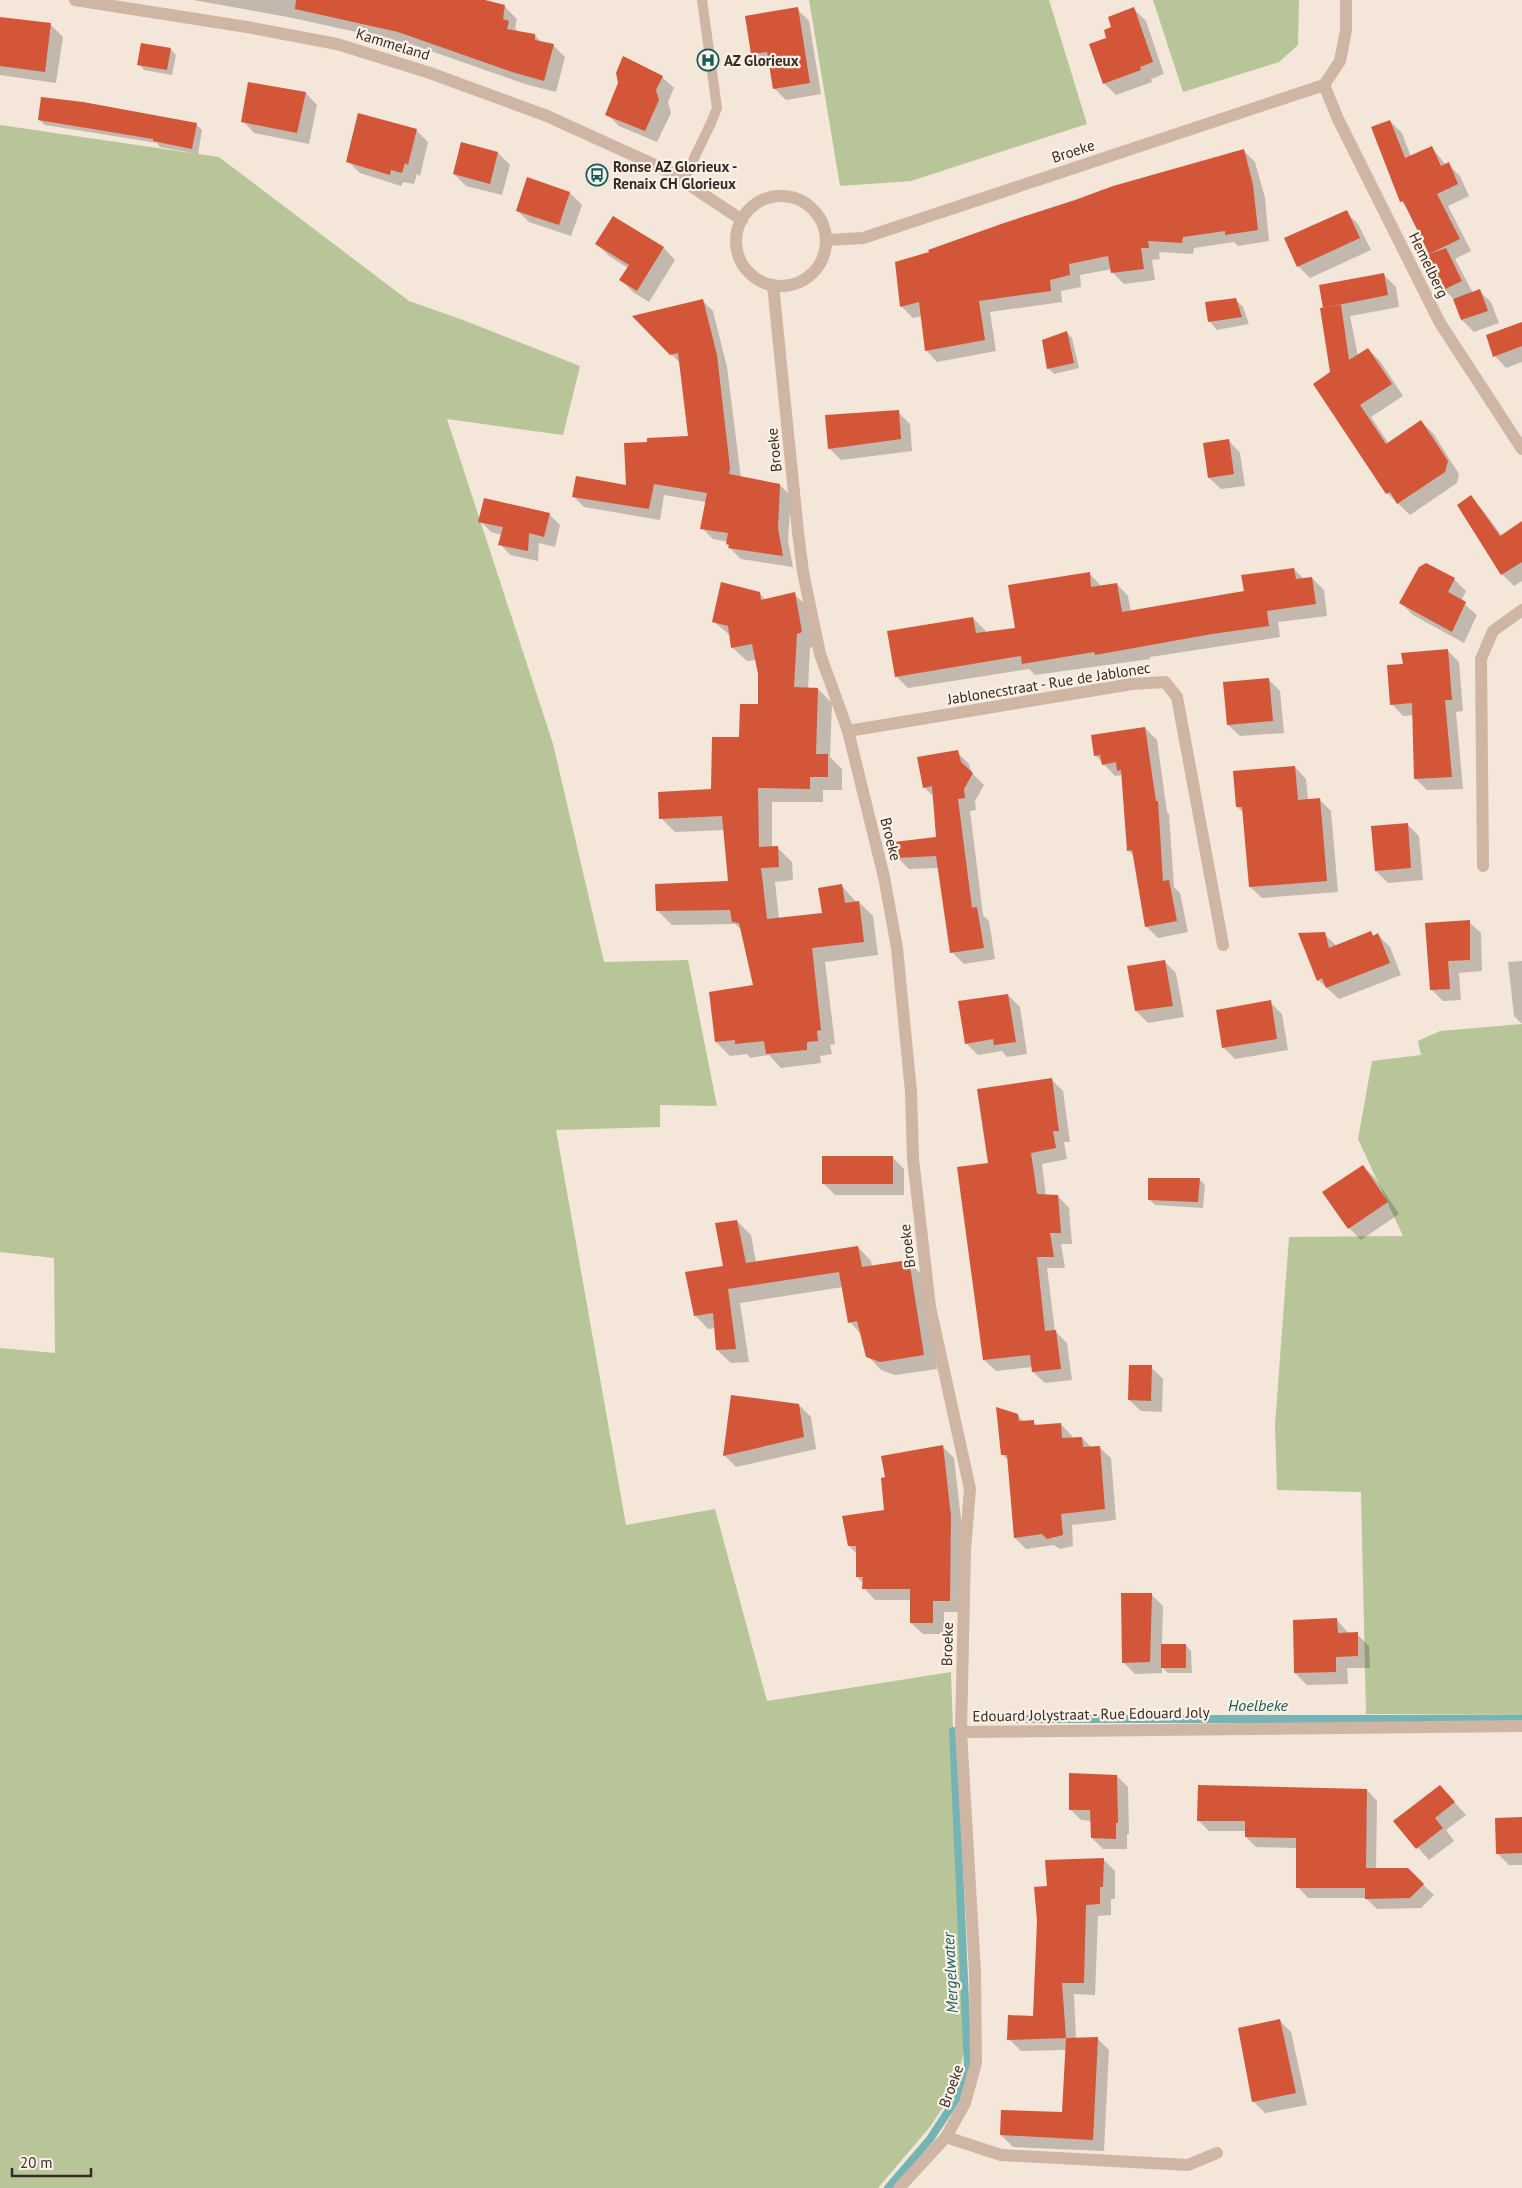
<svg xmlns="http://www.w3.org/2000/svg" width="1522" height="2188" viewBox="0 0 1522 2188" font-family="'PT Sans',sans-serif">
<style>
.green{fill:#b8c598}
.shadow{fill:#0003}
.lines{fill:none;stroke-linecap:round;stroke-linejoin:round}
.stream{stroke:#75b4b4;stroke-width:8}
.building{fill:#d35639}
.lane{stroke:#ceb5a4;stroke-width:10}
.street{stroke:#ceb5a4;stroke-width:12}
.labels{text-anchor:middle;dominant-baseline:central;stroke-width:4.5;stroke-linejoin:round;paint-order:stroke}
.street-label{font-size:15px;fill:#382b26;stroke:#fbf1e6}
.poi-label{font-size:15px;font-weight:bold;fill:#382b26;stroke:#fbf1e6;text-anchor:start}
.water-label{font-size:16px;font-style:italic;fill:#175d5e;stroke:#fbf1e6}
</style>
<rect width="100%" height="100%" fill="#f4e6d9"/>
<!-- green -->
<g class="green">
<path d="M809 0H1049L1087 124 911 181 840 186Z"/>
<path d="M1153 0H1299L1298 45 1279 62 1183 92Z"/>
<path d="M0 125 219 157 409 301 463 320 580 366 563 435 447 419 553 744 604 962 688 960 717 1106 660 1105V1127L556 1130 626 1525 715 1509 767 1701 951 1672 964 2051 955 2090 929 2128 878 2188H0V1348L55 1353 54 1258 0 1252Z"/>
<path d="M1522 1024V1715L1366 1714 1361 1492 1277 1490 1275 1425 1289 1237 1403 1236 1358 1139 1372 1061 1421 1055 1418 1041 1440 1031Z"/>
</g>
<!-- shadow -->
<g class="shadow">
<path d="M193 0H476L505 7 517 19 515 28 519 33 535 35 541 42 553 45 565 57 556 92 525 84 411 44 288 17Z"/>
<path d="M797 9 809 21 821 94 786 100 774 88 770 65 764 66 752 54Z"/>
<path d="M1134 9 1146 21 1164 74 1151 79 1152 82 1116 95 1104 83 1108 39 1113 28Z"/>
<path d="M0 18 51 25 63 37 56 83 0 75Z"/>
<path d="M170 49 176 55 172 75 144 70 139 64Z"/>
<path d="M662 77 674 88 668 102 671 113 657 142 619 126 607 114 619 83Z"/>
<path d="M306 93 317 105 309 144 254 133 243 121Z"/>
<path d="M39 120 196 124 202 130 198 154 160 147 157 143 45 125Z"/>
<path d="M1390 121 1402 133 1411 157 1432 148 1446 165 1448 164 1460 176 1469 196 1448 206 1471 251 1455 259 1473 293 1479 291 1491 302 1499 323 1474 332 1462 320 1456 301 1444 290 1430 254 1408 209 1401 201Z"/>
<path d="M416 130 428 142 420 176 417 174 414 184 403 182 401 186 360 173 348 161Z"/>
<path d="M462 144 498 153 510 165 502 195 466 186 454 174Z"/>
<path d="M1243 150 1255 162 1265 198 1269 241 1238 246 1234 242 1194 248 1193 254 1159 252 1160 259 1152 260 1155 280 1124 284 1112 272V269L1080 275 1081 287 1061 291 1062 302 990 312 996 351 937 362 926 350 922 316 913 318 902 307 896 263Z"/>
<path d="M570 193 582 205 571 236 529 222 517 210Z"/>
<path d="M1346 212 1358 224 1371 250 1310 278 1298 266Z"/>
<path d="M613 217 664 248 675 260 649 302 633 292 621 280 628 268 609 256 597 244Z"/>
<path d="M1384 275 1396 287 1399 307 1350 316 1358 356 1368 349 1380 361 1403 396 1371 417 1389 444 1421 422 1433 433 1459 474 1457 483 1410 515 1387 493 1332 373 1321 309Z"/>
<path d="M1235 299 1243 307 1249 324 1217 330 1210 322Z"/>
<path d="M702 300 713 311 727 367 741 478 780 485 791 496 788 540 793 567 741 559 730 548 728 542 713 539 702 528 706 502 664 495 660 520 584 507 573 496 628 486 649 443 689 437 680 363 635 316Z"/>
<path d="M1522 323V362L1506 368 1495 356Z"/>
<path d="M1067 333 1072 338 1079 368 1054 374 1048 368Z"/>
<path d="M898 412 910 424 912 451 841 460 829 448Z"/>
<path d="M1229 441 1240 453 1245 486 1221 489 1209 478Z"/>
<path d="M1470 497 1482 509 1502 536 1522 528V581L1514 586 1502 574Z"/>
<path d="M549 514 560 525 555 547 539 543 538 561 510 555 500 544 502 535 491 532 480 521Z"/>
<path d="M1294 569 1304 579 1312 578 1324 590 1327 616 1278 622 1280 637 1150 657V659L1035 675 1029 669 908 688 896 676 973 618 985 630V633L1016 629 1089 573 1101 586 1117 584 1128 596 1131 612 1246 592Z"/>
<path d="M1454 579 1466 591 1461 601 1477 615 1464 643 1413 615 1401 603Z"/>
<path d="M759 593 766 600 794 594 809 608 815 646 810 648 808 689H818L832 703 830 757 842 769V790H823V802H772V848H778L792 862 793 880 775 882 779 919 823 914 842 886 856 902H859L873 916 878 955 825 962 835 1044 830 1045 832 1054 820 1056 821 1063 781 1068 769 1055 750 1058 747 1054 730 1056 716 1042 754 986 742 930 735 924 672 925 658 911 729 882 725 830 675 832 661 818 713 790 759 706V674L757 660 747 661 732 647 731 636 714 622Z"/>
<path d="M1447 650 1459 662 1463 711 1456 712 1463 789 1427 790 1415 778 1414 715 1403 716 1392 704 1404 665Z"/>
<path d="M1268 679 1280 691 1284 733 1240 736 1228 725Z"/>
<path d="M1145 728 1157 740 1167 812 1169 814 1174 887 1180 893 1188 932 1158 938 1146 926 1134 856 1128 850 1123 775 1115 776 1095 755Z"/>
<path d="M957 752 969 764 972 773 984 785 975 801 976 810 970 811 983 915 989 921 995 959 964 964 952 952 939 868 909 869 897 857 938 838 934 797 924 787Z"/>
<path d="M1295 767 1306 779 1308 800 1319 799 1331 811 1338 892 1262 898 1250 887 1244 813 1237 807Z"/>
<path d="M1407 824 1419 836 1423 880 1388 883 1376 871Z"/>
<path d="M1469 922 1481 933 1482 971 1459 973 1461 1000 1443 1001 1431 989Z"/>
<path d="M1371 933 1374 936 1378 935 1390 947 1401 975 1339 999 1318 980 1324 934 1337 946Z"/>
<path d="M1164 961 1176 973 1184 1017 1148 1023 1136 1011Z"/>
<path d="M1522 961V1024L1514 1016 1508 962Z"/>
<path d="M1008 995 1020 1007 1027 1054 1007 1057 1002 1051 978 1055 966 1043Z"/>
<path d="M1270 1002 1282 1014 1288 1050 1235 1059 1223 1047Z"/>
<path d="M1051 1079 1063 1091 1070 1142H1064L1067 1159 1042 1164 1046 1196H1058L1069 1208 1072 1244H1061L1065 1268H1047L1055 1331 1067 1343 1072 1380 1045 1383 1033 1372V1367L996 1371 984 1360 989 1164Z"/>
<path d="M892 1157 904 1169V1195H835L823 1183Z"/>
<path d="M1363 1166 1375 1178 1399 1214 1361 1240 1349 1228 1324 1192Z"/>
<path d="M1199 1179 1205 1185 1203 1208 1155 1205 1149 1199Z"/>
<path d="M737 1221 751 1235 756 1262 858 1247 871 1261 872 1267 908 1261 922 1275 937 1369 895 1375 881 1370 868 1356 861 1334 850 1322 843 1287 740 1303 749 1362 731 1363 717 1350 715 1328 708 1329 695 1315 725 1267Z"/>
<path d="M1151 1367 1163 1379 1162 1412 1141 1411 1129 1400Z"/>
<path d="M799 1405 811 1417 816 1449 736 1467 724 1455Z"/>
<path d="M1017 1415 1024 1422H1033L1038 1426 1061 1424 1072 1436V1439L1082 1438 1092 1448 1099 1447 1111 1458 1116 1520 1072 1525 1073 1546 1060 1549 1054 1545 1026 1549 1015 1538 1008 1460 1003 1455Z"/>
<path d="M942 1446 954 1458 962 1528 961 1612H944V1634H923L911 1623 912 1600H875L864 1588V1584L857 1577V1554L849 1546 886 1511V1478Z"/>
<path d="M1151 1594 1163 1606 1162 1645H1186L1191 1651 1192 1673H1168L1162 1667V1673L1135 1674 1123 1662Z"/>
<path d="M1337 1620 1349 1634H1357L1369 1646 1370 1668H1347L1348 1684 1307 1685 1295 1673Z"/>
<path d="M1117 1776 1128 1787 1129 1834H1127V1849H1103L1092 1838V1821L1081 1820 1070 1809Z"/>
<path d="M1440 1786 1466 1815 1446 1830 1454 1841 1429 1860 1394 1821Z"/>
<path d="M1367 1790 1377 1801 1376 1869H1407L1434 1895 1421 1908 1377 1909 1366 1898H1308L1298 1887 1297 1848 1256 1847 1246 1837V1831H1209L1198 1820Z"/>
<path d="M1522 1818V1865H1509L1497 1853Z"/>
<path d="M1103 1859 1115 1871V1899H1111V1915L1098 1916 1095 1995 1074 1994 1076 2039H1098L1109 2050 1104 2151 1013 2147 1001 2135 1063 2113 1066 2050 1021 2051 1009 2039 1035 2017 1048 1887Z"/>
<path d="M1279 2020 1291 2032 1307 2105 1265 2113 1253 2101Z"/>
</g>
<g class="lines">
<!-- stream -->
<g class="stream">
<path d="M993 1719H1522"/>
<path d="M888 2188 930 2139 957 2098 968 2068 953 1731"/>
</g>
</g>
<!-- building -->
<g class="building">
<path d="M296 0H485L505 5 503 19 509 21 507 29 535 34V40L554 44 544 81 512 72 398 32 295 9Z"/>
<path d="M798 7 810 83 773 89 767 52 751 54 745 16Z"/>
<path d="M1134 7 1153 62 1140 67 1141 70 1103 84 1089 44 1106 38 1104 30 1111 27 1108 17Z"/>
<path d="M0 17 51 23 45 72 0 66Z"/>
<path d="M141 43 171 48 167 70 137 65Z"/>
<path d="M623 56 663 76 656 90 659 100 645 131 605 115 618 83 616 73Z"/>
<path d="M248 82 306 92 297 133 241 122Z"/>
<path d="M41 97 83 102 197 123 192 149 153 141V139L38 120Z"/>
<path d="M358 113 417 129 408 165 405 163 402 173 391 170 390 175 346 162Z"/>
<path d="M1390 120 1405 158 1432 146 1441 166 1449 162 1458 184 1437 194 1460 239 1429 254 1403 201 1400 202 1371 127Z"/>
<path d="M461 142 498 152 490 184 453 174Z"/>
<path d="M1244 149 1253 185 1258 230 1225 235V231L1183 237 1182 243 1148 241 1149 248H1141L1144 269 1111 273 1108 256 1069 264 1070 275 1050 280 1051 291 979 301 985 340 925 351 919 302 900 307 895 262 929 252 928 250 1004 223 1075 200 1113 186Z"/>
<path d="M527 177 570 192 559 225 516 211Z"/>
<path d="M1347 210 1360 238 1297 267 1284 238Z"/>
<path d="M613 216 664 247 637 291 619 280 629 265 595 244Z"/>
<path d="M1446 248 1462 281 1443 290 1426 255Z"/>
<path d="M1384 273 1388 295 1323 308 1319 285Z"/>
<path d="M1480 289 1488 311 1461 320 1453 299Z"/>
<path d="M1236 298 1242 317 1208 322 1205 302Z"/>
<path d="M703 299 717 355 730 468 729 474 780 484 778 528 783 556 728 548 729 545 726 544 728 533 700 529 707 493 654 484 649 509 572 497 576 476 626 485 624 443 647 442V438L688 436 678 353 670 355 632 316Z"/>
<path d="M1341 305 1349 360 1368 348 1392 384 1360 405 1386 444 1421 420 1448 461 1445 472 1397 504 1390 492 1386 494 1313 384 1330 372 1320 308Z"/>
<path d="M1522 322V346L1493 357 1486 335Z"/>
<path d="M1067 331 1074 363 1047 369 1042 340Z"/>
<path d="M899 410 901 439 828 449 825 415Z"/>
<path d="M1229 439 1234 474 1208 478 1203 443Z"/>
<path d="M1471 495 1500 536 1522 521V562L1501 575 1457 505Z"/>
<path d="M484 498 550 513 544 537 529 533 528 551 498 545 503 527 478 522Z"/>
<path d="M1426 563 1455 578 1448 592 1466 602 1452 632 1399 603 1419 567Z"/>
<path d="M1294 568 1296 579 1312 577 1316 604 1267 611 1269 626 1212 634 1095 655 1094 652 1022 664 1021 656 1014 657 895 677 887 631 973 617 976 633 1015 628 1008 585 1090 572 1091 587 1117 583 1122 612 1244 591 1241 575Z"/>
<path d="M721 582 760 592 761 600 795 592 802 632 797 634 794 687 818 688 816 754H828V777H810V789L758 788 759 847 778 846 779 867 761 868 767 919 822 913 818 888 842 884 845 903 859 901 864 942 812 948 821 1030 817 1031 818 1041 807 1042V1050L766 1054 764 1041 735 1044V1040L715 1042 709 992 753 985 739 923 732 922 730 910 656 911 655 884 728 881 722 816 659 819 658 792 711 789 712 737H739L740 704H758V674L752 644 731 648 728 626 712 622Z"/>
<path d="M1448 649 1452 700H1445L1452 777 1414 779 1412 703 1390 705 1387 665 1403 664 1401 653Z"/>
<path d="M1269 678 1273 721 1227 725 1223 682Z"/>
<path d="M1145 727 1156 801H1158L1163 881 1169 880 1177 921 1145 927 1132 850 1127 851 1121 770 1117 771 1116 762 1102 765 1100 755 1094 756 1091 735Z"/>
<path d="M958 750 961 762 973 773 964 789 965 798 958 799 972 908 977 907 984 948 950 953 936 856 896 858 894 842 936 837 932 786 923 788 917 757Z"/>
<path d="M1295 766 1298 800 1320 798 1327 881 1249 887 1242 807H1236L1233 771Z"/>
<path d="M1408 823 1411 868 1375 871 1371 826Z"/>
<path d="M1470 920V960L1448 961 1450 989 1430 990 1425 923Z"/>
<path d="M1371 931 1373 936 1378 933 1390 963 1326 988 1322 978 1317 981 1298 933 1325 932 1329 948Z"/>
<path d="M1165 960 1173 1006 1135 1011 1127 966Z"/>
<path d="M1008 994 1016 1042 994 1045 993 1039 965 1044 958 1001Z"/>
<path d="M1271 1000 1277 1039 1222 1048 1216 1010Z"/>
<path d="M1052 1078 1059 1131H1053L1056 1148 1031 1153 1037 1194 1058 1195 1061 1233H1050L1054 1257H1037L1045 1331 1056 1330 1061 1369 1032 1372 1030 1355 983 1360 957 1167 988 1163 977 1089Z"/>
<rect x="822" y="1156" width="71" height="28"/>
<path d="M1363 1165 1388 1202 1348 1229 1322 1192Z"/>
<path d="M1148 1178H1200L1198 1202 1148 1200Z"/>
<path d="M737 1220 746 1263 858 1246 862 1267 909 1260 924 1355 880 1362 866 1357 857 1321 848 1323 839 1272 728 1289 736 1349 716 1350 713 1313 694 1316 685 1272 723 1266 715 1223Z"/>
<path d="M1129 1365H1152L1151 1401 1128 1400Z"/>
<path d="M731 1395 799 1404 804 1437 723 1456Z"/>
<path d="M996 1407 1018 1414 1019 1421 1034 1420V1425L1061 1423 1062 1438 1082 1437 1083 1447 1100 1446 1105 1509 1061 1514 1063 1535 1047 1539 1042 1534 1014 1538 1007 1455H1001Z"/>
<path d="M943 1445 951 1516 950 1601H933V1623H910V1589H862L863 1577H856V1546H848L842 1516 884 1510 881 1478 885 1477 881 1456Z"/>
<path d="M1121 1593H1152L1150 1662 1122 1663Z"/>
<path d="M1337 1618 1338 1633 1358 1632V1656L1336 1657V1672L1294 1673 1293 1620Z"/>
<rect x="1161" y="1644" width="25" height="24"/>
<path d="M1069 1773 1117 1775 1118 1823H1116V1839L1091 1838 1090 1810H1069Z"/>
<path d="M1198 1785 1367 1789 1366 1868H1408L1424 1884 1410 1898 1365 1899V1888H1296V1838L1245 1837V1821H1197Z"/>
<path d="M1440 1785 1455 1802 1435 1818 1443 1828 1416 1849 1393 1821Z"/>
<path d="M1522 1817V1853L1496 1854 1495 1818Z"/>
<path d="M1104 1858 1103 1887H1100V1904L1086 1905 1084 1983H1062L1066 2038 1007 2040 1008 2015 1033 2016 1037 1921 1034 1887 1047 1886 1045 1860Z"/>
<path d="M1280 2019 1296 2093 1252 2102 1238 2028Z"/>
<path d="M1098 2037 1093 2140 1000 2135 1001 2110 1062 2112 1066 2038Z"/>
</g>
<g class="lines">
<!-- lane -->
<path class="lane" d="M683 181 711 123 717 108 702 0"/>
<!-- street -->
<g class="street">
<path d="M75 0 247 27 337 44 430 73 547 116 668 171 742 220"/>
<path d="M1324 85 1338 119 1440 323 1522 449"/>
<path d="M1324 85 1340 61 1346 30V0"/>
<circle cx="781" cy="241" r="45"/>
<path d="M826 240 863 238 1324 85"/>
<path d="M773 285 798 532 803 572 820 654 848 731 884 877 897 948 911 1092 913 1159 930 1307 970 1489 965 1550 961 1732 975 1972 976 2063 965 2103 946 2137 899 2188"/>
<path d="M848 731 1132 684 1165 682 1177 697 1223 945"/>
<path d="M1483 866 1481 659 1493 631 1522 610"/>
<path d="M961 1732 1522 1726"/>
<path d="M946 2137 1001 2155 1188 2165 1217 2153"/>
</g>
</g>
<!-- icons -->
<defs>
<g id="hospital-ring" transform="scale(1.125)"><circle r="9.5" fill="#fbf1e6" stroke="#175d5e" stroke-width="1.5"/><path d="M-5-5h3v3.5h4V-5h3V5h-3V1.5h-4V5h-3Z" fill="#175d5e"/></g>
<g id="bus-ring" transform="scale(1.125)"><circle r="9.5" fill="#fbf1e6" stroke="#175d5e" stroke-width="1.5"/><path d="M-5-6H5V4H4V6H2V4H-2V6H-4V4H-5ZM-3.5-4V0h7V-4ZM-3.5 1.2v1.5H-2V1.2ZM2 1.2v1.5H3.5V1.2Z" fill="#175d5e"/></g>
</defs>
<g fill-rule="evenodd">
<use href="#hospital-ring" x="708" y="60"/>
<use href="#bus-ring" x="597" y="175"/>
</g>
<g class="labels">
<!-- street labels -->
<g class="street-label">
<text transform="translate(393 44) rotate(17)">Kammeland</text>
<text transform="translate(1073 151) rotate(-18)">Broeke</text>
<text transform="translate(1429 265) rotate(64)">Hemelberg</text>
<text transform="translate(774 450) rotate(-96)">Broeke</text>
<text transform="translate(1049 683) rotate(-9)">Jablonecstraat - Rue de Jablonec</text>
<text transform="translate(891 839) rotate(76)">Broeke</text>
<text transform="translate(907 1246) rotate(-97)">Broeke</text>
<text transform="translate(947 1644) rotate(-89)">Broeke</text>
<text transform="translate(1091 1714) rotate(-1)">Edouard Jolystraat - Rue Edouard Joly</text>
<text transform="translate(951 2086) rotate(-70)">Broeke</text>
</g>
<!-- poi labels -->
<g class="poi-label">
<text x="724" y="60">AZ Glorieux</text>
<text x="613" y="166">Ronse AZ Glorieux -<tspan x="613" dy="17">Renaix CH Glorieux</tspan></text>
</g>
<!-- water labels -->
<g class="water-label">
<text x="1258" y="1705">Hoelbeke</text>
<text transform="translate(950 1973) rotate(-93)">Mergelwater</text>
</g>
</g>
<!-- scale -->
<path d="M12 2168v8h79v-8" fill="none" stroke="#382b26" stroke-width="2.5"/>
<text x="20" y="2168" font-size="15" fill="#382b26" stroke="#fbf1e6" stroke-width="4" paint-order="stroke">20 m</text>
</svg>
